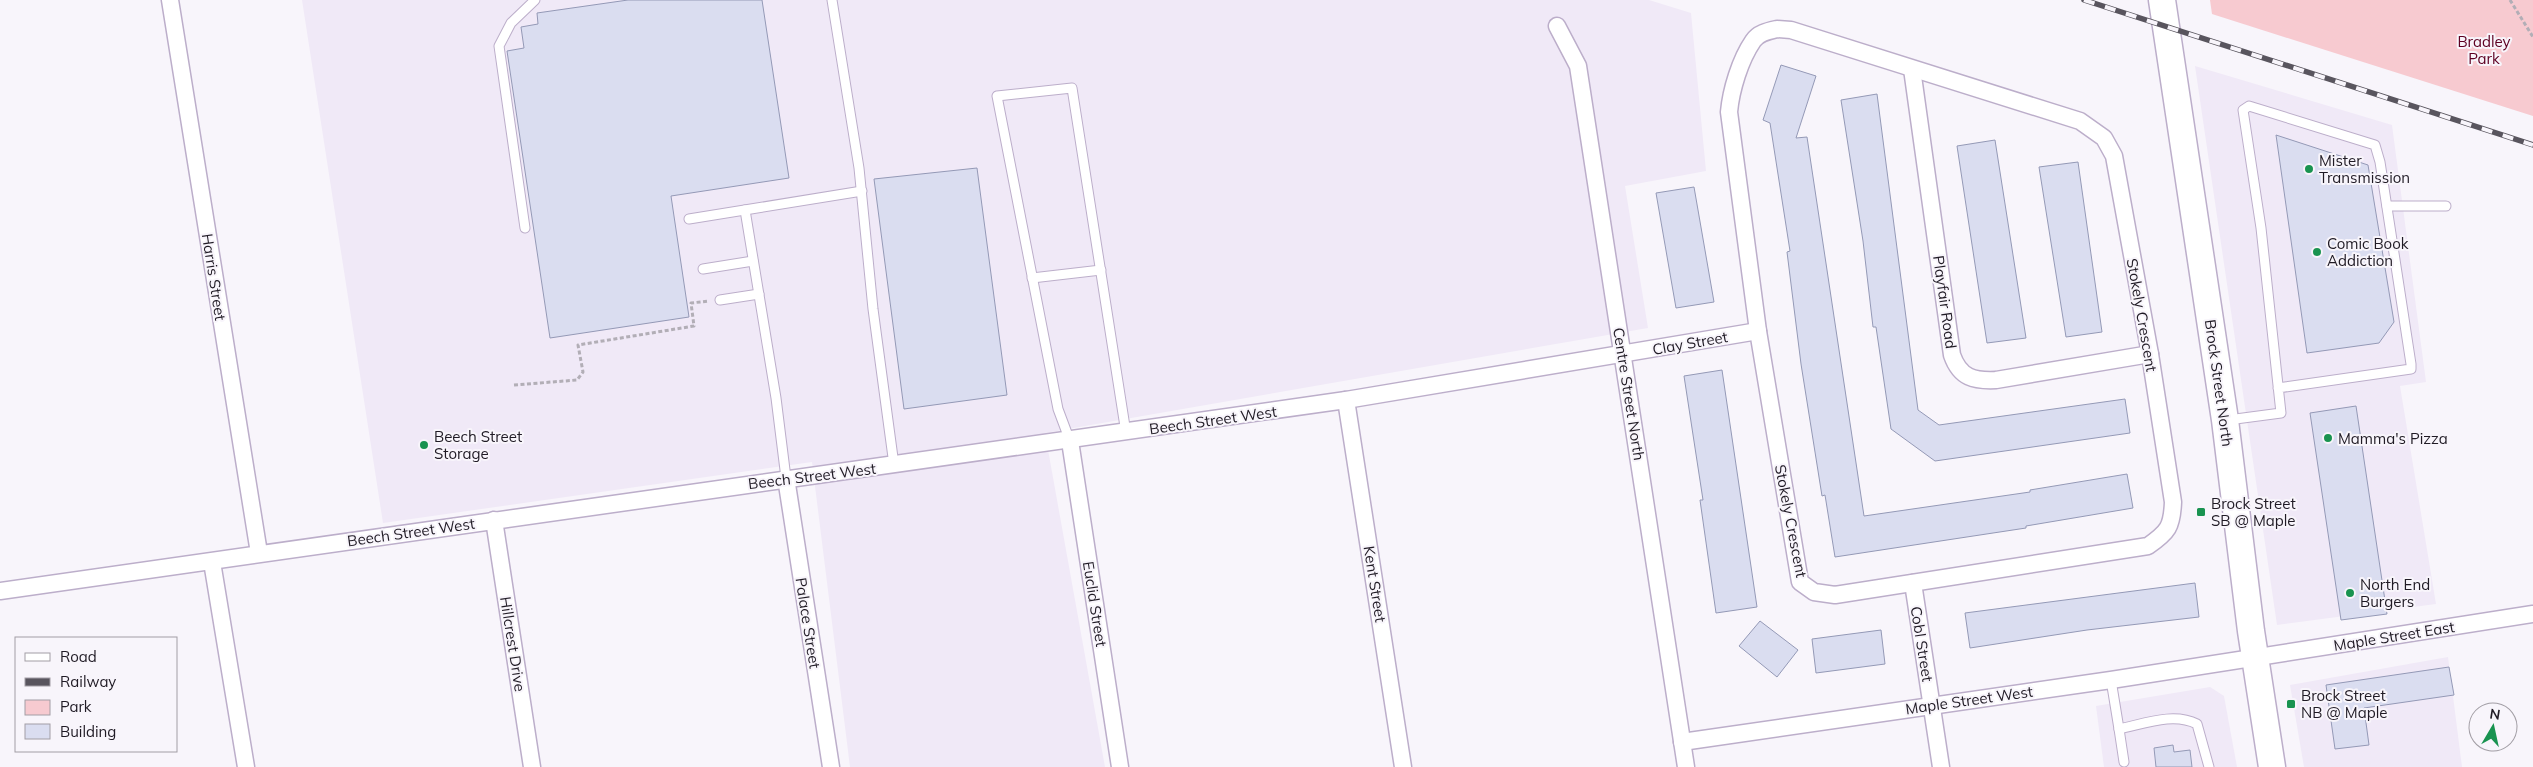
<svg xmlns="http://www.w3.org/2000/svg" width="2533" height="767" viewBox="0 0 2533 767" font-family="Mulish,sans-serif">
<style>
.built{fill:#f0e9f7}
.green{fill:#f7cad0}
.building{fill:#daddf0;stroke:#9499b6}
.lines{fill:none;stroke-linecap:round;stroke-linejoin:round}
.lane-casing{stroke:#bcaeca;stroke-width:11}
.street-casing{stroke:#bcaeca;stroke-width:19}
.primary-casing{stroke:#bcaeca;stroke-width:29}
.path{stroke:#b2aeb6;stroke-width:3;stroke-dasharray:4 2.5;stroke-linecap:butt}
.lane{stroke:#fff;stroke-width:9}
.street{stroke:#fff;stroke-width:16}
.primary{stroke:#fff;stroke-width:26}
.rail-casing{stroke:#59555e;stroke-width:5.5}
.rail{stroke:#f8f5fb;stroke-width:4;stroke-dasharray:11;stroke-linecap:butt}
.poi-dot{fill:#199350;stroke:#f8f5fb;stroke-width:2}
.labels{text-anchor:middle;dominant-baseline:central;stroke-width:4;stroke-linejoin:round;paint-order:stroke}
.park-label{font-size:15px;fill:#5e0022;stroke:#f8f5fb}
.poi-label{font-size:15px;fill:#201b25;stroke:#f8f5fb;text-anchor:start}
.street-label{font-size:15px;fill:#201b25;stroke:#f8f5fb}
</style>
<rect width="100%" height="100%" fill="#f8f5fb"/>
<!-- built -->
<g class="built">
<path d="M302 0H1649L1691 13 1706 171 1625 186 1648 328 1045 433 1105 767H850L812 462 383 523Z"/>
<path d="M2195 66 2392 125 2426 382 2400 386 2436 604 2277 625Z"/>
<path d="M2448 657 2462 767H2304L2290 685Z"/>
<path d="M2210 687 2224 696 2237 767H2104L2096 706Z"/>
</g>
<!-- green -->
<path class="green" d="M2210 0H2533V116L2212 14Z"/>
<!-- building -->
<g class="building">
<path d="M628 0H762L789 178 671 196 689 317 550 338 507 51 524 48 521 27 538 24 537 13Z"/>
<path d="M1781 65 1816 76 1796 138 1807 137 1864 516 2030 492V490L2127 474 2133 508 2026 526V528L1835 557 1825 495 1822 496 1801 364 1787 252 1790 251 1770 123 1763 120Z"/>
<path d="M1877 94 1918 410 1939 425 2125 399 2130 433 1935 461 1891 429 1876 327H1873L1863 241 1841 100Z"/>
<path d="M2276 135 2368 165 2394 322 2379 343 2307 353Z"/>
<path d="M1995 140 2026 338 1987 343 1957 146Z"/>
<path d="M2078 162 2102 332 2066 337 2039 167Z"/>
<path d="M977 168 1007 395 904 409 874 179Z"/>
<path d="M1694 187 1714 302 1676 308 1656 193Z"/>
<path d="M1722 370 1757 607 1716 613 1700 500H1703L1684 376Z"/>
<path d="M2356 406 2387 614 2341 620 2310 413Z"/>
<path d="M2195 583 2199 617 2087 630 1970 648 1965 613Z"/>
<path d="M1760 621 1798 650 1777 677 1739 646Z"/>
<path d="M1881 630 1885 664 1816 673 1812 639Z"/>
<path d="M2449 667 2454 695 2364 708 2369 745 2335 749 2326 685Z"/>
<path d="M2173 745 2174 752 2190 750 2192 767H2156L2154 748Z"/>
</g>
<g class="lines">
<!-- lane casing -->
<g class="lane-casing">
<g id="lane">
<path d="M832 0 859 168 873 309 894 465"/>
<path d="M2387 206H2446"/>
<path d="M745 210 776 398 786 478"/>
<path d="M689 219 862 191"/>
<path d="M525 228 499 46 511 23 535 0"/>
<path d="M703 269 753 261"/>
<path d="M1032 278 1101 270"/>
<path d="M720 300 759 294"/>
<path d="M2228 420 2281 413 2261 228 2243 110 2249 106 2375 145 2380 162 2411 364V369L2278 388"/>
<path d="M1070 441 1058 409 997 96 1072 88 1126 433"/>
<path d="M2111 680 2119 729C2144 724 2173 712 2197 724L2209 767"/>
<path d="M2119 729 2124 762"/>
</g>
</g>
<!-- street casing -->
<g class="street-casing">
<g id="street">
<path d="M170 0 259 553"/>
<path d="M1557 26 1578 66 1686 767"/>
<path d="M1777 29 1791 30 2080 121 2104 138 2114 156 2150 354 2173 502C2172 527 2168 532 2148 546L1835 595 1814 592 1800 582 1758 331 1729 112C1731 90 1740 60 1753 41 1758 33 1768 31 1777 29Z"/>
<path d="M1912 69 1952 355C1960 378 1974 381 1996 380L2150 354"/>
<path d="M1346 400 1403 767"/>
<path d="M1070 441 1120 767"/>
<path d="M786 478 831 767"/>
<path d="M494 520 532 767"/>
<path d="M212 562 246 767"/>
<path d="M1913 583 1941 767"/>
<path d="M0 591 1346 400 1758 331"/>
<path d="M1682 742 2111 680 2533 614"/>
</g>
</g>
<!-- primary casing -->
<g class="primary-casing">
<path id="primary" d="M2162 0 2225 420 2251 631 2272 767"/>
</g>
<!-- path -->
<g class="path">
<path d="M2510 0 2533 37"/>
<path d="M514 385 577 380 583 372 578 345 694 326 691 303 709 301"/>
</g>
<!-- lane -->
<use href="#lane" class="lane"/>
<!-- street -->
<use href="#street" class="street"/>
<!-- primary -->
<use href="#primary" class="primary"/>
<!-- rail casing -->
<g class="rail-casing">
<path id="rail" d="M2084 0 2533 145"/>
</g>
<!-- rail -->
<use href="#rail" class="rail"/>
</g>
<!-- markers -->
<g class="poi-dot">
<circle cx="2309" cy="169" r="5"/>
<circle cx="2317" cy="252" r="5"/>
<circle cx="2328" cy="438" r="5"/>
<circle cx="424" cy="445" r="5"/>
<rect x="2196" y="507" width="10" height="10" rx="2.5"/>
<circle cx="2350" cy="593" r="5"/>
<rect x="2286" y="699" width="10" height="10" rx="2.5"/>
</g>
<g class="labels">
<!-- park labels -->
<g class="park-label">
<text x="2484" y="41">Bradley<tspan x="2484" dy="17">Park</tspan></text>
</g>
<!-- poi labels -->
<g class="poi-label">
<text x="2319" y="160">Mister<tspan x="2319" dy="17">Transmission</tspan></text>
<text x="2327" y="243">Comic Book<tspan x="2327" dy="17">Addiction</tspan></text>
<text x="434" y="436">Beech Street<tspan x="434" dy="17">Storage</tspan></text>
<text x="2338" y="438">Mamma's Pizza</text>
<text x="2211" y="503">Brock Street<tspan x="2211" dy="17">SB @ Maple</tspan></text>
<text x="2360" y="584">North End<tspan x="2360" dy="17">Burgers</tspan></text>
<text x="2301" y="695">Brock Street<tspan x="2301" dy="17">NB @ Maple</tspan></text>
</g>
<!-- street labels -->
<g class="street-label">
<text transform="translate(214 277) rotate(81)">Harris Street</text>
<text transform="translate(1945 302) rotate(82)">Playfair Road</text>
<text transform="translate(2142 315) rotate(80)">Stokely Crescent</text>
<text transform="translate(1690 343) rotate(-10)">Clay Street</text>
<text transform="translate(2219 383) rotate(82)">Brock Street North</text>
<text transform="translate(1629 394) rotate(81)">Centre Street North</text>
<text transform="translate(1213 420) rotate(-8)">Beech Street West</text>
<text transform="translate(812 476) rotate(-7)">Beech Street West</text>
<text transform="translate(1791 521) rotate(79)">Stokely Crescent</text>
<text transform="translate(411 532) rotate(-8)">Beech Street West</text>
<text transform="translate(1375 584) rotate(81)">Kent Street</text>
<text transform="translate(1095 604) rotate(81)">Euclid Street</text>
<text transform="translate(808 623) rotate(81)">Palace Street</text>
<text transform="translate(2394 636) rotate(-9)">Maple Street East</text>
<text transform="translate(513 644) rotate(81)">Hillcrest Drive</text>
<text transform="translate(1922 644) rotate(81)">Cobl Street</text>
<text transform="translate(1969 700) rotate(-8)">Maple Street West</text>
</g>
</g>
<!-- legend -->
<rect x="15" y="637" width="162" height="115" fill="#f8f5fb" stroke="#a29ea5"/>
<rect x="25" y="653" width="25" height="8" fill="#ffffff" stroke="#a29ea5"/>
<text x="60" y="662" font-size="15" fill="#201b25">Road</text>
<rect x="25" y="678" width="25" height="8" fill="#59555e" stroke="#a29ea5"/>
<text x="60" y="687" font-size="15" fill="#201b25">Railway</text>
<rect x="25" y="700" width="25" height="15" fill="#f7cad0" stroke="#a29ea5"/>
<text x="60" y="712" font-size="15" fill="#201b25">Park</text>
<rect x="25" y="724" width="25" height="15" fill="#daddf0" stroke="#a29ea5"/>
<text x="60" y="737" font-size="15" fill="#201b25">Building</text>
<!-- north arrow -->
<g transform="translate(2493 727) rotate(9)"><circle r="24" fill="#f8f5fb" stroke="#a29ea5"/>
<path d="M0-4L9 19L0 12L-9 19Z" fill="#199350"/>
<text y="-8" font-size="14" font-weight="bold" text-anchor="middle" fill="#201b25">N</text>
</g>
</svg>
